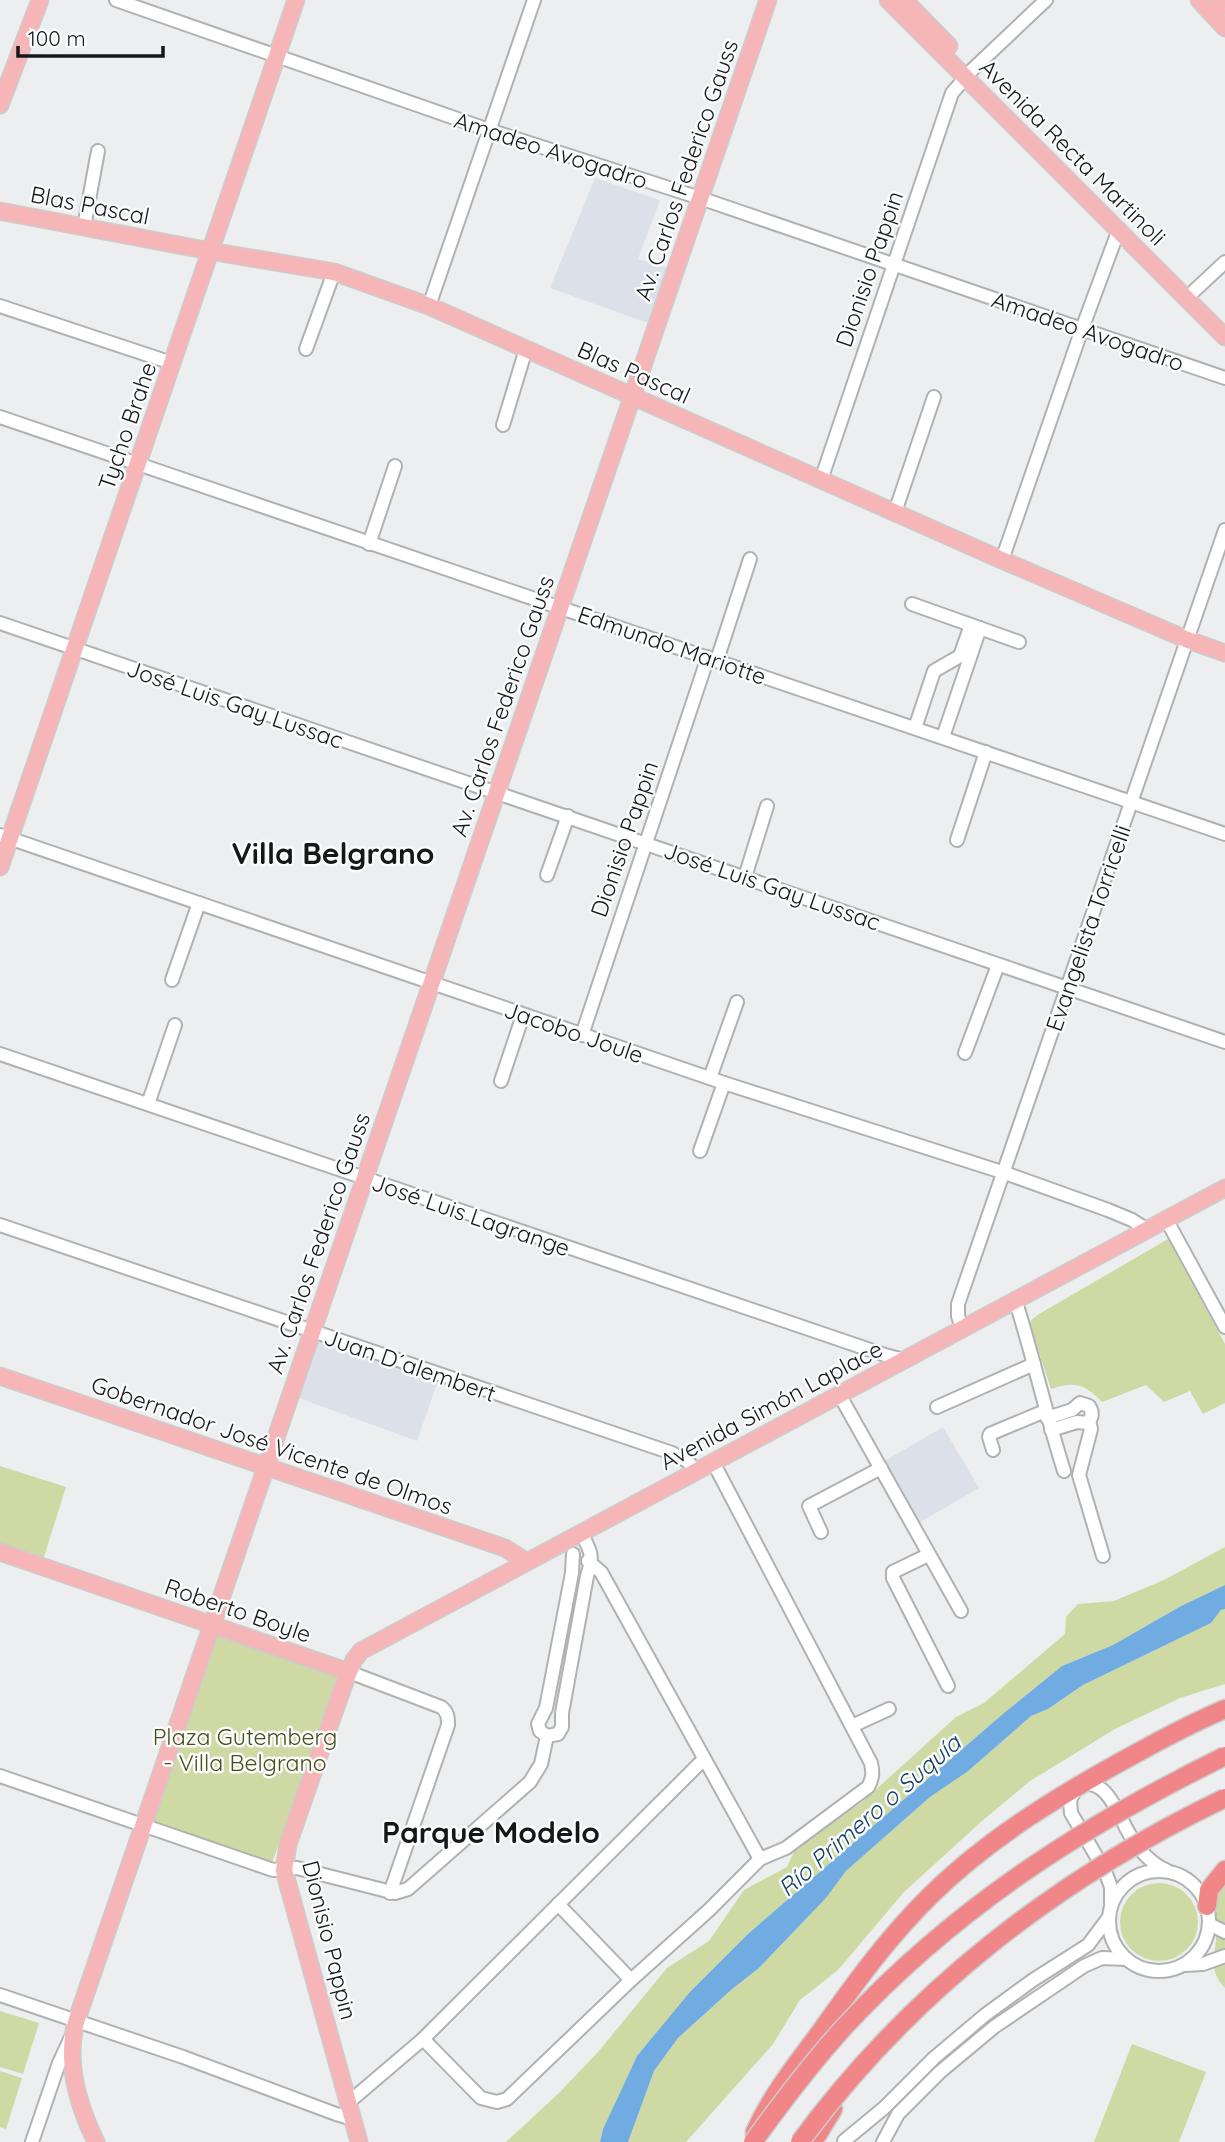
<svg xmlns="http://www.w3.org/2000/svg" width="1225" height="2142" viewBox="0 0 1225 2142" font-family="Quicksand,sans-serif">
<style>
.built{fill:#dce1e9}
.green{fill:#cfd9a4}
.water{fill:#70ace2}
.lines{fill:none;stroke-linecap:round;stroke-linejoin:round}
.minor-casing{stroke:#b0b1b2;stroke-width:16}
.major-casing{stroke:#ccc;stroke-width:19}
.highway-casing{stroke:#ccc;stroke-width:21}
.minor{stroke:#fff;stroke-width:12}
.major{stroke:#f6b6b8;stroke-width:16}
.highway{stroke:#f08688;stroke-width:18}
.highway-bridge-casing{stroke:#ccc;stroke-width:21;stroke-linecap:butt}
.highway-bridge{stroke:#f08688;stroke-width:18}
.labels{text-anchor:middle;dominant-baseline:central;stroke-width:5;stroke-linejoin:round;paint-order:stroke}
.street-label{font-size:23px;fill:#161717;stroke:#fafbfc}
.park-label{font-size:23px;fill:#474f17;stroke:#fafbfc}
.water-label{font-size:24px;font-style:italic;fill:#123f63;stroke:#fafbfc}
.district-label{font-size:30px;font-weight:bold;fill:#161717;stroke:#fafbfc}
</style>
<rect width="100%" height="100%" fill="#edeeef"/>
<!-- built -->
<g class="built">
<path d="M595 178 660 200 638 259 671 269 651 324 550 288Z"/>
<path d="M314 1337 439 1378 417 1441 293 1396Z"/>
<path d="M943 1427 979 1488 917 1524 881 1463Z"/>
</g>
<!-- green -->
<g class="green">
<path d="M1168 1239 1225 1344V1403L1203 1414 1190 1391 1164 1402 1146 1385 1102 1402C1084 1384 1076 1381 1051 1389L1030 1325 1031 1320 1039 1314Z"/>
<path d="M0 1466 66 1487 42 1563 0 1549Z"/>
<path d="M1225 1547V1585L1181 1606 1113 1645 1062 1666 1004 1713 749 1933 637 2056 603 2129 600 2142H506L559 2093 598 2052 667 1968 709 1941 744 1890 787 1867 800 1839 860 1804 956 1717 984 1703 1065 1634 1066 1617 1078 1604 1114 1601 1164 1580Z"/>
<path d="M1225 1609V1684L1180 1698 1115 1729 1030 1781 982 1821 904 1892 838 1970 800 2000 773 2044 686 2142H628L654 2071 678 2038 731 1990 759 1968 826 1898 846 1871 930 1797 967 1772 1031 1716 1048 1709 1083 1685 1211 1623 1221 1610Z"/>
<path d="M218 1636 337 1677 272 1863 153 1822Z"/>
<circle cx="1159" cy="1922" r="39"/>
<path d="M1225 1886V1988C1210 1973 1214 1959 1216 1940 1217 1925 1216 1910 1215 1895Z"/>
<path d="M0 2011 39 2023 23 2074 0 2067Z"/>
<path d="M1132 2044 1206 2072 1179 2142H1094Z"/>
<path d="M0 2071 22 2078 6 2129 0 2127Z"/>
</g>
<!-- water -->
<path class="water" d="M1225 1585V1609L1221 1610 1211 1623 1083 1685 1048 1709 1031 1716 967 1772 930 1797 846 1871 826 1898 759 1968 731 1990 678 2038 654 2071 628 2142H600L603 2129 637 2056 690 1992 749 1933 1004 1713 1062 1666 1113 1645 1181 1606Z"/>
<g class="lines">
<!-- minor casing -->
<g class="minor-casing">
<g id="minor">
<path d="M116 0 489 130 700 198 1225 378"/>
<path d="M84 227 98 151"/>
<path d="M1194 291 1225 262"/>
<path d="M0 306 172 363"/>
<path d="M429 306 534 0"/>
<path d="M306 349 334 272"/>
<path d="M0 417 1225 834"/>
<path d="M503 425 526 349"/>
<path d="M821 480 952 93 973 69 1046 0"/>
<path d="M895 512 934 397"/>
<path d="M369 544 395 466"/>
<path d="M1002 560 1082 329 1119 229"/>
<path d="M912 604 1019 642"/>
<path d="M0 623 1225 1042"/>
<path d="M717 660 750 559"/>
<path d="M915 728 934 671 960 656 971 625"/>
<path d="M943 737 980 628"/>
<path d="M0 835 724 1083 1005 1173 1108 1210 1132 1220 1146 1229"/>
<path d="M957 840 986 752"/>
<path d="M547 875 568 816"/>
<path d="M745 877 767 806"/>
<path d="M172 980 199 903"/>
<path d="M582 1035 708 657"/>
<path d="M965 1053 998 965"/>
<path d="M0 1054 885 1355 904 1360"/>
<path d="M710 1078 737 1002"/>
<path d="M501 1081 523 1015"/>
<path d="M148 1104 175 1025"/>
<path d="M700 1151 724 1083"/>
<path d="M1166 1219 1225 1327"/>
<path d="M0 1225 672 1453 687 1461 697 1471"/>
<path d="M1015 1299C1033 1356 1046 1414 1064 1471"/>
<path d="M962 1328 958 1316V1304L1225 530"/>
<path d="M839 1394 961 1611"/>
<path d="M937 1407 1034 1364"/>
<path d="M1047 1418 1072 1410 1080 1403 1089 1406C1093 1412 1093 1418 1087 1423L1077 1422 1051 1430"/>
<path d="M1089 1421 1091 1429 1079 1475 1103 1556"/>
<path d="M993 1450 989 1437 990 1434 1045 1411"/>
<path d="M821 1532 809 1506 881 1468"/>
<path d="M573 1554 572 1573 546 1708 538 1724 540 1731 547 1736 558 1734 562 1727V1713L587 1576C594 1556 591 1551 581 1533"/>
<path d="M928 1555 893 1572V1578L948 1686"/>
<path d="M588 1561 601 1572 760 1859"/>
<path d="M349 1672 441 1707C448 1712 448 1718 448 1725L390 1893"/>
<path d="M852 1726 889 1709"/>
<path d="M0 1776 273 1870 297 1868 395 1893 408 1889 530 1782 541 1764 547 1736"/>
<circle cx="1159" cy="1921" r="50"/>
<path d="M1111 1903V1887L1105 1871 1071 1813 1070 1800 1078 1785C1108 1776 1118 1816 1130 1835 1139 1850 1150 1863 1166 1870"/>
<path d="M558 1904 631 1980"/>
<path d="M1209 1924 1225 1932"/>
<path d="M1185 1965 1203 1964 1225 1956"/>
<path d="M0 1995 183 2057 336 2114 353 2119"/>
<path d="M423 2039 481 2098 497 2102 507 2099 631 1980 708 1911 760 1859 786 1848 868 1787C873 1778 873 1773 871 1763L713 1462"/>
<path d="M349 2102 423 2039 704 1759"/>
<path d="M844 2141 884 2108 934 2058 985 2015 1033 1980 1088 1945 1109 1917"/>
<path d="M32 2142 59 2063 71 2037"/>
<path d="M883 2142 898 2114 940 2072 994 2027 1084 1966 1102 1958 1126 1959"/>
</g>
</g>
<!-- major casing -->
<g class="major-casing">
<g id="major">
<path d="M888 0 1225 337"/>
<path d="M904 0 949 46"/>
<path d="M1199 0 1225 28"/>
<path d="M1220 0 1225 6"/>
<path d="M0 105 40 0"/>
<path d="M0 211 210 251 334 272 429 306 1002 560 1188 640 1225 653"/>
<path d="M0 867 296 0"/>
<path d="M0 1376 505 1548 527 1562"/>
<path d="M0 1552 349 1672"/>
<path d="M96 2142C78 2105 65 2062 76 2022L768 0"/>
<path d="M359 2142 284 1870 288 1844 344 1684 354 1660 361 1651 1225 1188"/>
</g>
</g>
<!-- highway casing -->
<g class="highway-casing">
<g id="highway">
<path d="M1207 1906 1209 1890 1225 1870"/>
<path d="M755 2132C772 2094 797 2064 821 2031 855 1983 889 1936 931 1895 990 1837 1063 1793 1135 1754 1164 1738 1194 1722 1225 1709"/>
<path d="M813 2142 833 2109"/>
</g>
</g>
<!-- minor -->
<use href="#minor" class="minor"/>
<!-- major -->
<use href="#major" class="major"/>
<!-- highway -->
<use href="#highway" class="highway"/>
<!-- highway-bridge casing -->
<g class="highway-bridge-casing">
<g id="highway-bridge">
<path d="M753 2142C782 2102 812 2062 846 2025 956 1907 1081 1827 1225 1756"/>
<path d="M800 2142C910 1992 1058 1878 1225 1798"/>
</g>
</g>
<!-- highway-bridge -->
<use href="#highway-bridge" class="highway-bridge"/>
</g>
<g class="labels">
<!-- street labels -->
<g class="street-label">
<text transform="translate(551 150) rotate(18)">Amadeo Avogadro</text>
<text transform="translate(1073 152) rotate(45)">Avenida Recta Martinoli</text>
<text transform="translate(686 170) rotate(-71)">Av. Carlos Federico Gauss</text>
<text transform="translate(90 205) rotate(11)">Blas Pascal</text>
<text transform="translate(869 269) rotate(-71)">Dionisio Pappin</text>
<text transform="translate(1088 331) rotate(19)">Amadeo Avogadro</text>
<text transform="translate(634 372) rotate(24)">Blas Pascal</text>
<text transform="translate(127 426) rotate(-71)">Tycho Brahe</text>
<text transform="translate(672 645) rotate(19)">Edmundo Mariotte</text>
<text transform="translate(235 704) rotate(19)">José Luis Gay Lussac</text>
<text transform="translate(502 706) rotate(-71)">Av. Carlos Federico Gauss</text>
<text transform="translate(624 839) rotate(-71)">Dionisio Pappin</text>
<text transform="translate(772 886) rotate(19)">José Luis Gay Lussac</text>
<text transform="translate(1088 928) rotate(-71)">Evangelista Torricelli</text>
<text transform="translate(574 1032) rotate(19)">Jacobo Joule</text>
<text transform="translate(471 1215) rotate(19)">José Luis Lagrange</text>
<text transform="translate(318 1243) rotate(-71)">Av. Carlos Federico Gauss</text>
<text transform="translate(410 1365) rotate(19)">Juan D´alembert</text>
<text transform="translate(771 1405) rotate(-28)">Avenida Simón Laplace</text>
<text transform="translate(272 1445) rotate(19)">Gobernador José Vicente de Olmos</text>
<text transform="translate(238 1610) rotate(19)">Roberto Boyle</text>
<text transform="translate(330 1940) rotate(76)">Dionisio Pappin</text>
</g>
<!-- park labels -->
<g class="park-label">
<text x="245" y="1736">Plaza Gutemberg<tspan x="245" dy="26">- Villa Belgrano</tspan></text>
</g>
<!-- water labels -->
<g class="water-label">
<text transform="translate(869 1815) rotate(-41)">Río Primero o Suquía</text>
</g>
<!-- district labels -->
<g class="district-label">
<text x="333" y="853">Villa Belgrano</text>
<text x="491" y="1832">Parque Modelo</text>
</g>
</g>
<!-- scale -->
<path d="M18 46v10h145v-10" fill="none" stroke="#161717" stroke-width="3.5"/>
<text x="28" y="46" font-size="21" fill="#161717" stroke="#fafbfc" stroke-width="5" paint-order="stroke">100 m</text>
</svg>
